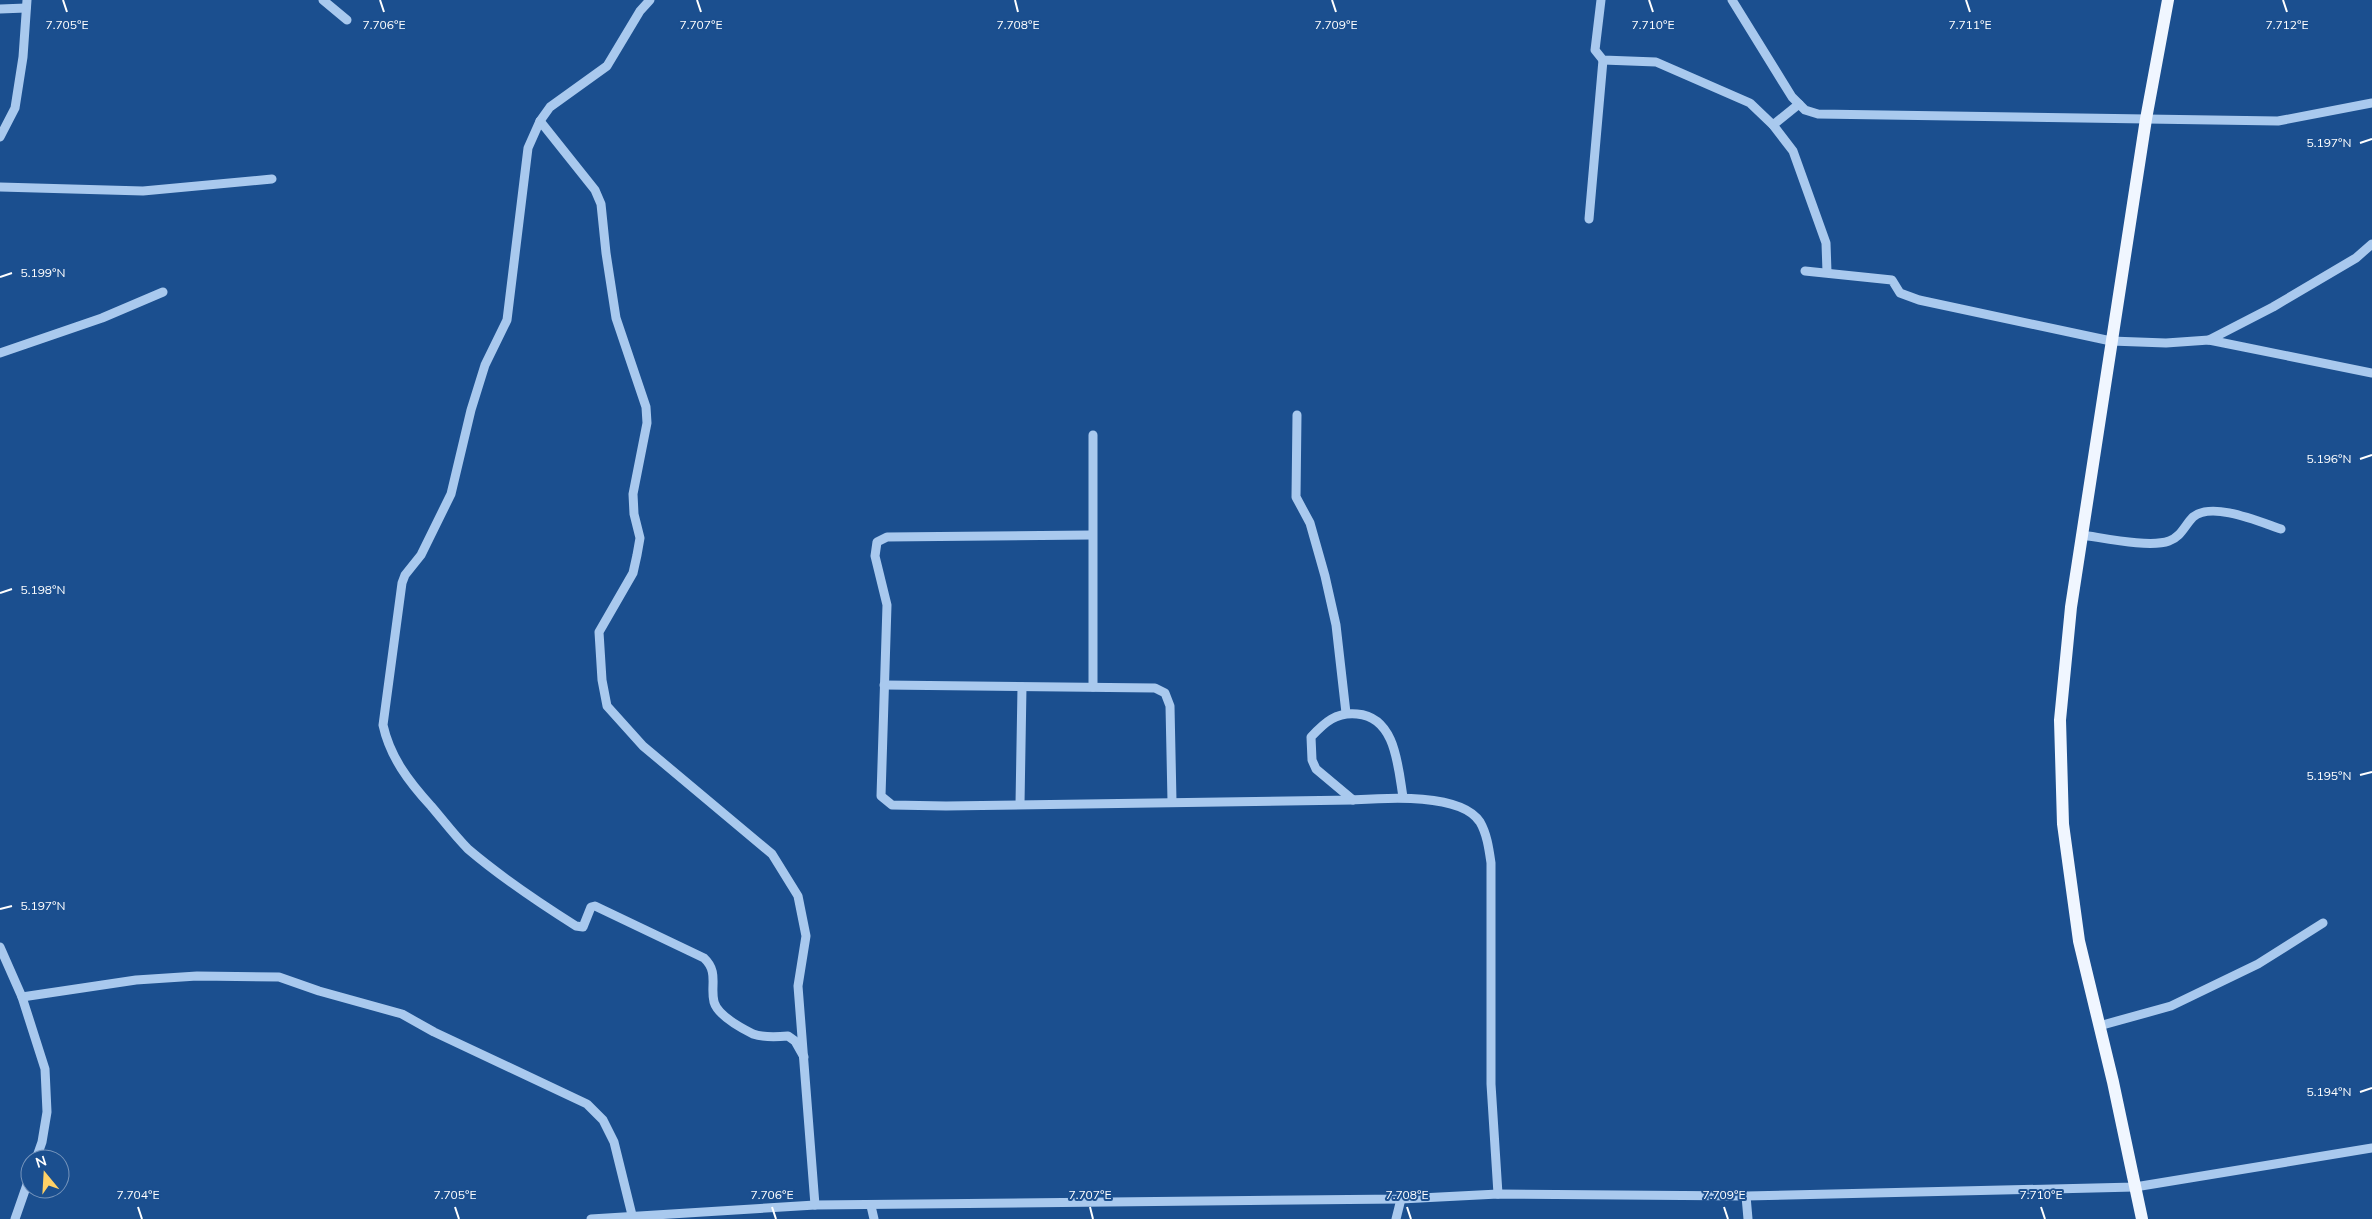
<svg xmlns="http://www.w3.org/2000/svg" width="2372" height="1219" viewBox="0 0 2372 1219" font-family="Mulish,sans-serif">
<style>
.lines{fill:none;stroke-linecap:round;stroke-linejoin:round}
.minor{stroke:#a9c9ee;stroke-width:9}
.major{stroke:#f0f6ff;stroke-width:12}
.ticks{fill:none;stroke:#fff;stroke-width:2}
.ticks-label{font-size:12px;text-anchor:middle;fill:#fff;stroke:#1b4f8f;stroke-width:4;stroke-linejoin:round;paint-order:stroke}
</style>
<rect width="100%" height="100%" fill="#1b4f8f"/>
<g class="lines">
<!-- minor -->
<g class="minor">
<path d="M323 0 347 20"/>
<path d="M650 0 640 11 607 66 550 107 540 121 528 148 507 320 485 365 471 410 451 494 421 555 405 575 402 583 383 725C390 757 409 782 431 806 443 820 455 836 468 849 502 878 538 902 576 926L583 927 591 907 595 906 704 958C719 972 710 986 714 1002 718 1016 741 1028 753 1034 764 1038 777 1037 788 1036L795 1041 804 1057"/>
<path d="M1601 0 1595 50 1603 60 1656 62 1750 103 1773 125 1793 151 1826 243 1827 272"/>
<path d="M1732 0 1792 97 1805 110 1818 114 2278 121 2372 103"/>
<path d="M0 9 26 8"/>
<path d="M540 121 595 190 601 204 606 253 616 318 646 407 647 423 633 494 634 514 640 538 637 555 633 573 599 632 602 680 607 706 643 746 772 854 798 896 806 936 798 986 815 1205"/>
<path d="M1773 125 1799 104"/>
<path d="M0 137 15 108 23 57 27 0"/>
<path d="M0 187 143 191 272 179"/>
<path d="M1589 219 1603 60"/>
<path d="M1805 271 1892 280 1900 293 1919 300 2111 341 2166 343 2209 340 2372 373"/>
<path d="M2209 340 2273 307 2356 258 2372 244"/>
<path d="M0 353 102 318 163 292"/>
<path d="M1297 415 1296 497 1310 523 1325 576 1336 625 1346 713"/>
<path d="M1091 535 887 537 877 542 875 556 887 605 881 796 892 805 946 806 1353 800C1383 798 1461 792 1480 822 1487 834 1489 849 1491 863V1084L1498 1194"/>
<path d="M2082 535C2104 538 2150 548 2169 541 2181 537 2185 525 2193 517 2212 501 2260 522 2281 529"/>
<path d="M884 685 1155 688 1165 693 1170 706 1172 801"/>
<path d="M1093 687V435"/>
<path d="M1353 800 1316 769 1312 760 1311 737C1325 722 1336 712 1357 714 1396 717 1398 767 1403 797"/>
<path d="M1020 804 1022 687"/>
<path d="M0 947 22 997 45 1069 47 1112 42 1142 36 1159"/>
<path d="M22 997 136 980 197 976 279 977 319 991 402 1014 434 1032 587 1104 603 1120 614 1142 632 1215"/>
<path d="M2099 1026 2171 1006 2258 964 2323 923"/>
<path d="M1746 1196 1748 1219"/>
<path d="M871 1206 874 1219"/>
<path d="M15 1219 30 1176"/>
<path d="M591 1219 815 1205 1401 1199 1498 1194 1746 1196 2135 1187 2372 1148"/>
<path d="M1396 1219 1401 1199"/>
</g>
<!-- major -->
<path class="major" d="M2142 1219 2113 1082 2079 941 2063 824 2060 720 2071 607 2146 119 2168 0"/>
</g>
<!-- ticks -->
<path class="ticks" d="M63 0 67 12M380 0 384 12M697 0 701 12M1015 0 1018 12M1332 0 1336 12M1649 0 1653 12M1966 0 1970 12M2283 0 2287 12M2360 143 2372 139M0 277 12 273M2360 459 2372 455M0 593 12 589M2360 775 2372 772M0 909 12 906M2360 1092 2372 1088M138 1207 142 1219M455 1207 459 1219M772 1207 776 1219M1090 1207 1093 1219M1407 1207 1411 1219M1724 1207 1728 1219M2041 1207 2045 1219"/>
<g class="ticks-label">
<text x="67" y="29">7.705°E</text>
<text x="384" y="29">7.706°E</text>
<text x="701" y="29">7.707°E</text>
<text x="1018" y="29">7.708°E</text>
<text x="1336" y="29">7.709°E</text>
<text x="1653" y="29">7.710°E</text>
<text x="1970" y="29">7.711°E</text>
<text x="2287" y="29">7.712°E</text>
<text x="2329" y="147">5.197°N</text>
<text x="43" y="277">5.199°N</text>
<text x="2329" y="463">5.196°N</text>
<text x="43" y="594">5.198°N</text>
<text x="2329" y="780">5.195°N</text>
<text x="43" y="910">5.197°N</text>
<text x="2329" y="1096">5.194°N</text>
<text x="138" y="1199">7.704°E</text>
<text x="455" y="1199">7.705°E</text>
<text x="772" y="1199">7.706°E</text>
<text x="1090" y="1199">7.707°E</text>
<text x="1407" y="1199">7.708°E</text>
<text x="1724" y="1199">7.709°E</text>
<text x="2041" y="1199">7.710°E</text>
</g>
<!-- north arrow -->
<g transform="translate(45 1174) rotate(342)"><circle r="24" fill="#1b4f8f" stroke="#7695bc"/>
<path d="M0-4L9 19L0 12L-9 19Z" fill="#ffd166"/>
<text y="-8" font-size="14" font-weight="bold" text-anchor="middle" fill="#ffffff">N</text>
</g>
</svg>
